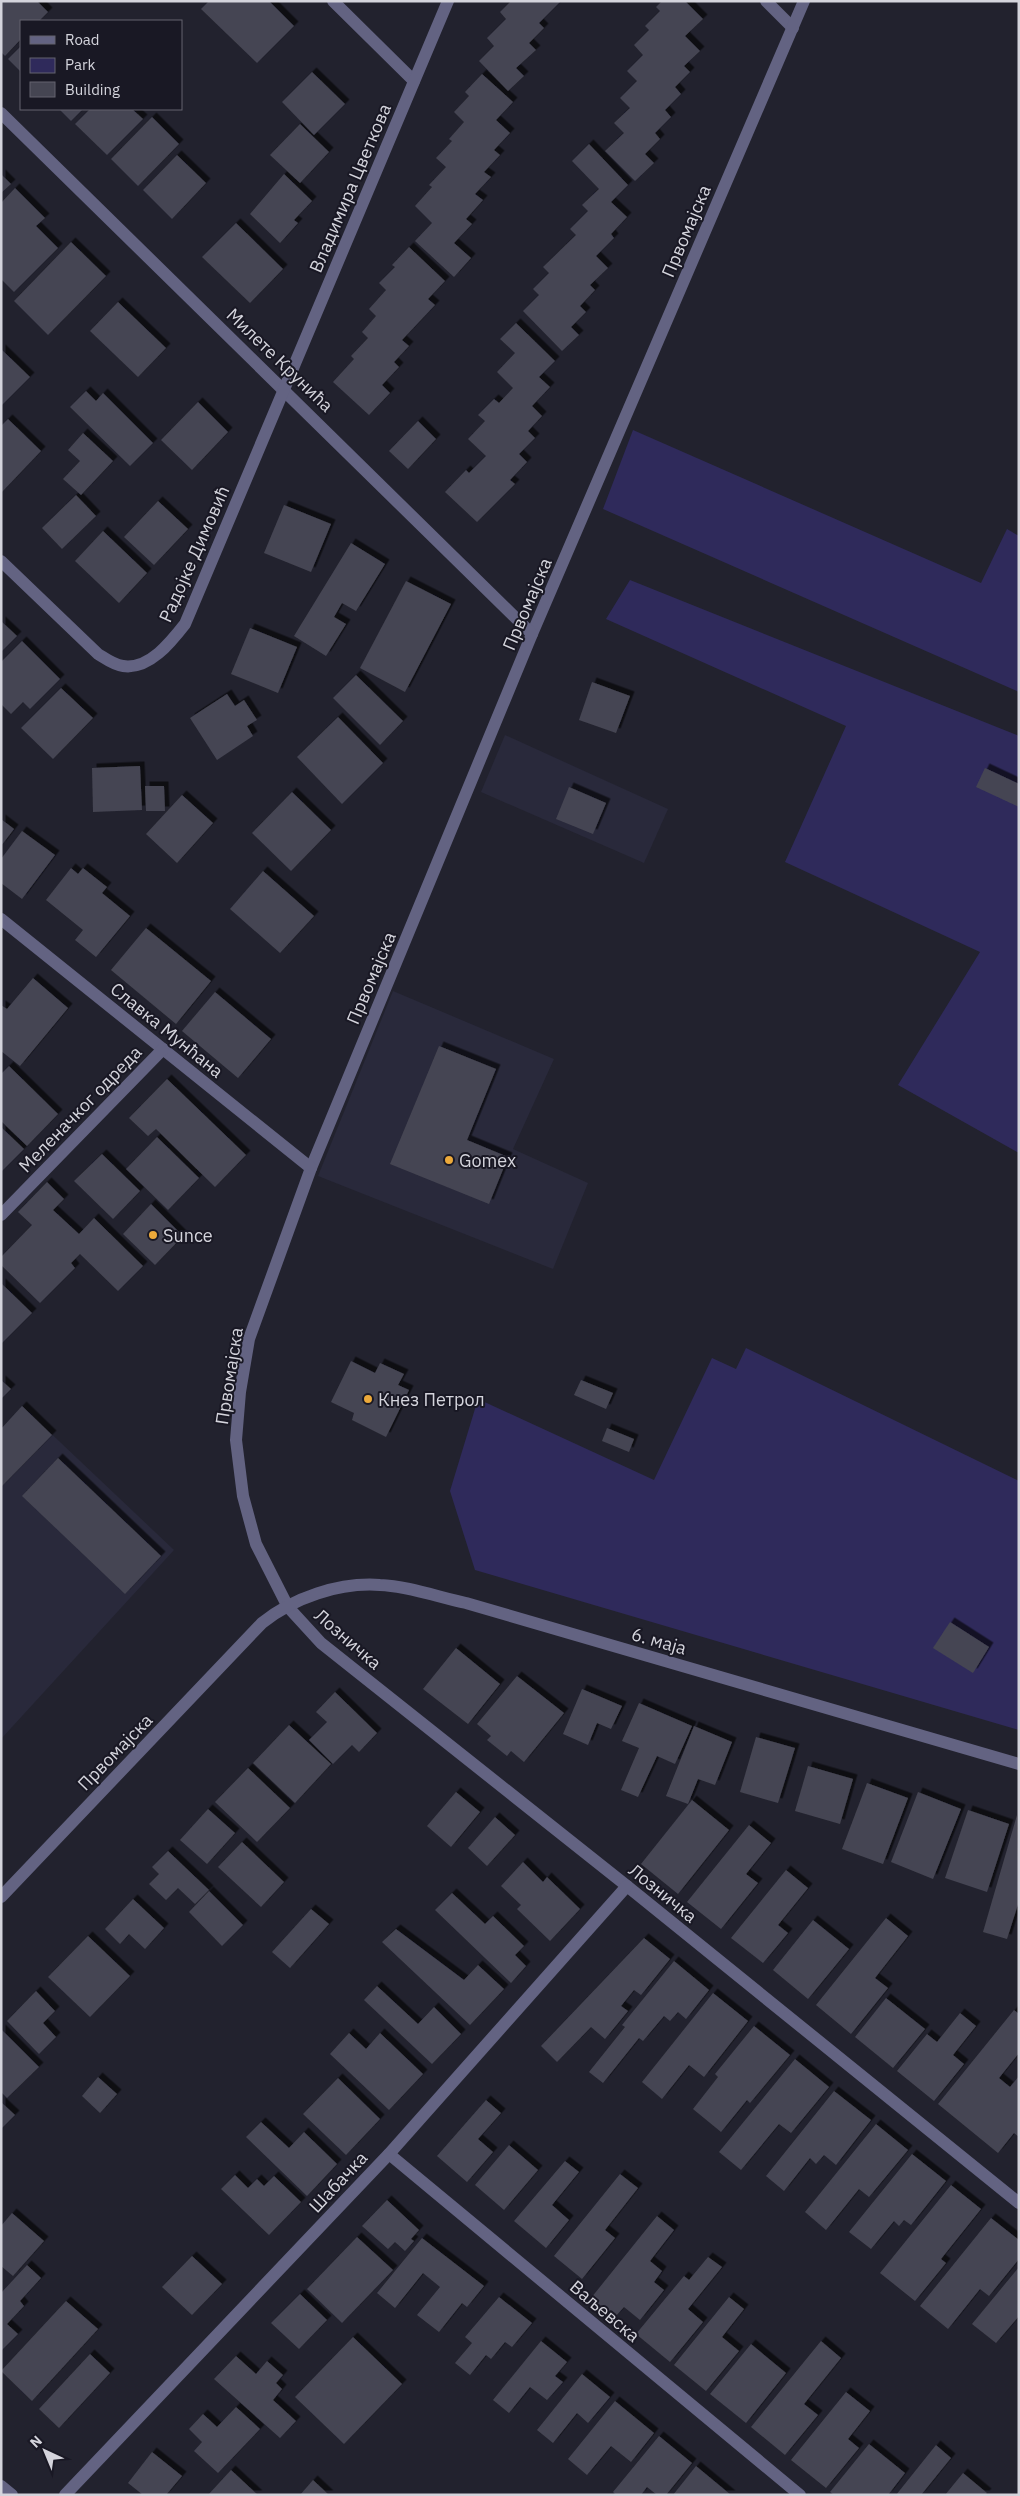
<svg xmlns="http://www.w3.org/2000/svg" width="1020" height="2496" viewBox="0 0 1020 2496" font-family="'IBM Plex Sans',sans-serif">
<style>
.built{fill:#29293b}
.green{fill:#2f2a5b}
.building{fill:#454552;filter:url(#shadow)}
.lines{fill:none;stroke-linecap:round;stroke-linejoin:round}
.minor{stroke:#636382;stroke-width:12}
.poi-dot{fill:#eca93a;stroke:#191824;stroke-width:2}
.labels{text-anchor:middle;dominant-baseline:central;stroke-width:4;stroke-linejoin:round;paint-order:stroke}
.street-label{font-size:18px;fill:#d4d4dc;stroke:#191824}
.poi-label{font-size:18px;fill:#d4d4dc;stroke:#191824;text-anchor:start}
</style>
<defs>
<filter id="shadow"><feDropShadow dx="4.5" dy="-4.5" stdDeviation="0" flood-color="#0009"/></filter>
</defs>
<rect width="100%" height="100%" fill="#22222e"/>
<!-- built -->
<g class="built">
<path d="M505 735 668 809 644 863 481 792Z"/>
<path d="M393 991 554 1059 513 1149 588 1183 553 1269 318 1176Z"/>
<path d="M22 1406 174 1550 1 1739V1429Z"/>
</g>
<!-- green -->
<g class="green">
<path d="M633 430 981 583 1007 529 1019 536V692L603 509Z"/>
<path d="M630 580 1019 736V1153L898 1085 980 952 785 862 846 726 606 619Z"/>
<path d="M746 1348 1019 1481V1730L475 1570 450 1491 478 1399 654 1480 712 1358 736 1369Z"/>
</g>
<!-- building -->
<g class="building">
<path d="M1 1H37L48 12 39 21H21V39L5 56 1 52Z"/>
<path d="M209 1H269L294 26 257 63 201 9Z"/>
<path d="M511 1H561L539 23 544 28 529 43 536 50 516 68 524 76 508 91 479 61 494 46 487 38 506 19 500 12Z"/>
<path d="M662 1H685L703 19 685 36 700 51 684 66 690 72 675 87 681 94 665 110 671 117 655 133 660 139 645 154 654 163 635 181 605 151 624 133 614 123 630 108 620 98 637 81 627 71 643 55 634 45 649 30 645 26 660 11 656 7Z"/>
<path d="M21 46V72L8 59Z"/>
<path d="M312 72 345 104 314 135 282 102Z"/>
<path d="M482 74 513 102 496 120 510 133 494 150 500 155 484 172 491 177 475 194 483 200 466 219 472 224 454 243 471 258 454 277 415 241 432 223 415 206 432 187 429 185 446 167 436 158 452 141 449 139 464 122 454 112 469 96 465 92Z"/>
<path d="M59 109H83L71 121Z"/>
<path d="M90 109H132L143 119 107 155 75 124Z"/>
<path d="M152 117 179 144 138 186 111 159Z"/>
<path d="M300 124 329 152 300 183 270 155Z"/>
<path d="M589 144 628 185 611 202 627 217 611 234 614 238 596 256 608 268 590 285 595 290 580 306 586 312 571 327 579 335 562 351 523 311 539 295 533 289 549 273 543 267 576 235 570 229 588 211 582 205 599 189 572 161Z"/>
<path d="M177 155 206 183 172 219 143 190Z"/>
<path d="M1 174 11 184 1 193Z"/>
<path d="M284 174 312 201 294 220 298 223 280 243 250 214Z"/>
<path d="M15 188 45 218 36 226 58 248 14 292 1 279V203Z"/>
<path d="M236 223 283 269 250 303 202 257Z"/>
<path d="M71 242 106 276 48 335 14 301Z"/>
<path d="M409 247 445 281 428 299 435 305 402 340 409 346 394 362 399 367 382 385 390 393 369 415 333 382 354 359 351 356 368 338 362 332 376 316 369 309 386 290 379 283 395 267 392 265Z"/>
<path d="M118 302 166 348 138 377 90 331Z"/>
<path d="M516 323 555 361 539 377 550 387 532 406 542 416 528 431 535 438 519 454 527 462 510 480 515 484 477 522 445 492 466 470 469 473 486 456 468 439 485 421 478 415 494 399 499 403 513 388 497 372 515 353 500 339Z"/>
<path d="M1 349 30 377 1 406Z"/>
<path d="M86 391 96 401 103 393 153 443 130 466 70 407Z"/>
<path d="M198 402 228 432 192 470 161 440Z"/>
<path d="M8 419 41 451 1 493V426Z"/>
<path d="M418 421 436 439 408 469 389 451Z"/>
<path d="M83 433 113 461 81 495 63 479 80 461 68 450Z"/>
<path d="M76 495 96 516 62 549 42 528Z"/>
<path d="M158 501 188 529 154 565 124 537Z"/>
<path d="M284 505 331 524 311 572 264 553Z"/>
<path d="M103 531 147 573 119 603 75 561Z"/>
<path d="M351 543 385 564 356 611 342 603 334 617 346 624 326 656 294 636Z"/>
<path d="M406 581 451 604 405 692 360 668Z"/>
<path d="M1 621 17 636 1 652Z"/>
<path d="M250 628 297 647 278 693 231 674Z"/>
<path d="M22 641 60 679 30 709 23 702 11 714 1 704V662Z"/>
<path d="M356 675 403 721 380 745 333 698Z"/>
<path d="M592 682 630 696 616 733 579 720Z"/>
<path d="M61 688 93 718 53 759 21 728Z"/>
<path d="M227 694 235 706 244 700 257 720 247 726 253 736 217 760 190 718Z"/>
<path d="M338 717 383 763 342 804 297 757Z"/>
<path d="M140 766 142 810 93 812 92 768Z"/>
<path d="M985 768 1019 784V807L976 787Z"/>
<path d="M145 786H164L165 811H146Z"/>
<path d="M569 787 606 803 593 834 556 819Z"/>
<path d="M292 792 331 830 291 871 252 833Z"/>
<path d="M182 795 213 823 177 863 146 834Z"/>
<path d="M1 819 14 829 1 846Z"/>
<path d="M22 831 55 855 22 899 1 883V859Z"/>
<path d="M71 868 78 874 83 868 107 887 102 893 130 916 96 957 75 940 83 930 46 900Z"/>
<path d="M263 871 314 916 280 953 230 909Z"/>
<path d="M146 928 211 981 176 1024 111 970Z"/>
<path d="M33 978 68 1008 20 1066 1 1051V1005L7 1009Z"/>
<path d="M215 992 271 1039 238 1078 182 1031Z"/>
<path d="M439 1046 496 1069 467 1140 508 1157 489 1204 390 1164Z"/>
<path d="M9 1066 58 1114 27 1146 1 1121V1074Z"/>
<path d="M167 1079 246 1155 215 1187 156 1129 148 1136 129 1118Z"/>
<path d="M1 1127 24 1149 1 1172Z"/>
<path d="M157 1137 199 1178 168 1210 126 1169Z"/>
<path d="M102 1154 140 1191 113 1219 74 1181Z"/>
<path d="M47 1182 64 1199 53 1210 79 1234 94 1218 143 1266 118 1291 80 1254 71 1263 75 1268 40 1303 1 1265V1257L32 1225 18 1212Z"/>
<path d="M151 1204 183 1236 155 1265 123 1234Z"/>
<path d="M1 1283 32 1313 1 1344Z"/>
<path d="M351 1361 375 1373 380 1363 404 1374 398 1385 409 1390 386 1437 352 1420 354 1413 331 1402Z"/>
<path d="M1 1380 11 1389 1 1399Z"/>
<path d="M581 1380 613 1393 606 1409 574 1395Z"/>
<path d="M22 1406 52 1435 1 1487V1429Z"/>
<path d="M607 1428 634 1439 629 1452 602 1441Z"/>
<path d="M58 1458 161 1556 125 1594 22 1496Z"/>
<path d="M950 1622 989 1647 973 1673 933 1648Z"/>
<path d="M456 1648 500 1684 468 1724 423 1689Z"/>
<path d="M517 1676 564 1713 524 1762 511 1751 507 1756 487 1740 491 1736 477 1724Z"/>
<path d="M582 1689 622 1706 611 1729 597 1723 588 1745 563 1734Z"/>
<path d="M335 1692 377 1733 359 1752 352 1745 333 1764 309 1740 327 1722 316 1712Z"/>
<path d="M639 1703 692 1726 675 1764 657 1756 638 1797 621 1790 639 1748 622 1741Z"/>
<path d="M289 1725 331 1764 295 1803 253 1763Z"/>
<path d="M694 1726 732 1742 715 1785 698 1779 688 1804 666 1796Z"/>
<path d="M756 1737 795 1748 778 1803 740 1792Z"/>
<path d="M808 1766 853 1779 840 1824 795 1811Z"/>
<path d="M248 1768 290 1808 257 1842 215 1802Z"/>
<path d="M867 1783 908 1798 883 1864 842 1849Z"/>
<path d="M456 1792 480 1812 451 1847 427 1826Z"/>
<path d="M918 1792 961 1809 933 1879 891 1862Z"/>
<path d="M692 1800 729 1830 678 1894 641 1864Z"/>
<path d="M208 1809 235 1833 207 1864 180 1840Z"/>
<path d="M968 1810 1009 1824 987 1892 945 1878Z"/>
<path d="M1017 1815 1019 1901 1007 1939 983 1932Z"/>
<path d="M495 1817 515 1835 487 1866 468 1848Z"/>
<path d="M749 1825 771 1843 746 1874 758 1883 721 1929 687 1902Z"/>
<path d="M242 1842 284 1882 261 1907 218 1867Z"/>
<path d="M168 1851 209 1890 195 1904 178 1888 166 1900 149 1884 159 1874 152 1867Z"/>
<path d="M523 1862 543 1882 547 1877 580 1909 550 1941 517 1909 521 1905 501 1886Z"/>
<path d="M786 1870 808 1888 778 1925 788 1933 763 1963 731 1938Z"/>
<path d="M209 1891 243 1925 222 1946 189 1912Z"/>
<path d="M452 1893 485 1924 493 1916 524 1946 515 1955 526 1966 511 1983 435 1910Z"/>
<path d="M133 1899 164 1928 145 1949 129 1934 120 1944 105 1929Z"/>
<path d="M311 1909 329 1924 290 1968 272 1952Z"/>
<path d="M886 1918 908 1936 875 1978 888 1988 851 2034 816 2005Z"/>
<path d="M813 1920 849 1949 808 1999 773 1970Z"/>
<path d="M396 1929 464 1980 478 1965 504 1989 470 2025 382 1942Z"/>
<path d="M88 1936 130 1976 90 2017 48 1977Z"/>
<path d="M644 1938 670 1959 641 1995 634 1990 621 2006 628 2011 605 2039 591 2027 557 2062 541 2046Z"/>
<path d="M674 1961 709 1990 686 2019 678 2012 670 2021 664 2016 643 2041 639 2038 603 2083 589 2072 625 2027 622 2025Z"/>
<path d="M377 1986 418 2024 434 2007 461 2034 432 2064 364 2000Z"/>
<path d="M36 1991 55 2011 43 2023 56 2037 39 2054 7 2021Z"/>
<path d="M713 1993 748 2021 704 2077 689 2065 662 2099 642 2082Z"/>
<path d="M886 1998 925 2029 893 2068 855 2037Z"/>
<path d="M1014 2010 1019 2014V2053L999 2078 1010 2087 1019 2076V2137L1014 2133 998 2153 938 2104Z"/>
<path d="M960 2013 976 2026 953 2055 964 2064 934 2101 897 2071 927 2034 937 2042Z"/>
<path d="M754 2026 790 2055 750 2103 747 2100 721 2132 693 2109 718 2077 715 2074Z"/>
<path d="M1 2029 39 2067 7 2098 1 2092Z"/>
<path d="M349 2033 366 2049 380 2033 423 2074 389 2110 330 2054Z"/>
<path d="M795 2059 829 2087 791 2133 779 2124 741 2170 719 2152Z"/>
<path d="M98 2077 117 2094 100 2113 82 2096Z"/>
<path d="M338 2078 380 2119 346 2155 303 2114Z"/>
<path d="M834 2091 871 2120 836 2165 824 2155 816 2164 810 2158 784 2191 766 2176Z"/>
<path d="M486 2100 501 2113 478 2139 493 2152 467 2182 437 2156Z"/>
<path d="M1 2102 15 2115 1 2129Z"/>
<path d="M261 2122 289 2148 304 2132 337 2164 307 2196 246 2137Z"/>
<path d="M876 2124 908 2150 869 2197 859 2189 826 2230 805 2212Z"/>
<path d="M509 2145 538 2170 504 2210 475 2185Z"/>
<path d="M912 2154 946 2181 911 2225 904 2220 899 2226 894 2221 871 2249 849 2232Z"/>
<path d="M565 2161 579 2172 552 2205 569 2220 546 2248 514 2221Z"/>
<path d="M620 2174 638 2188 605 2230 615 2238 582 2279 554 2256Z"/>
<path d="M235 2175 248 2188 257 2179 264 2186 274 2176 301 2202 269 2235 221 2189Z"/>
<path d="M951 2185 981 2209 941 2259 946 2263 915 2301 880 2273Z"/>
<path d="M387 2200 419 2230 411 2239 414 2241 405 2251 395 2242 388 2249 362 2226Z"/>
<path d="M12 2213 44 2241 13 2276 1 2266V2226Z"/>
<path d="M657 2216 674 2230 650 2261 662 2271 654 2282 664 2290 640 2320 624 2307 615 2317 591 2298Z"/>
<path d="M991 2218 1019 2240V2259L989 2296 980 2289 948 2329 920 2306Z"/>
<path d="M357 2237 393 2270 342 2323 307 2289Z"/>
<path d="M422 2238 484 2286 467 2307 462 2303 439 2332 417 2315 440 2287 423 2273 395 2308 377 2293Z"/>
<path d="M192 2256 222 2284 192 2315 162 2287Z"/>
<path d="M708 2257 722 2267 688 2309 703 2322 670 2362 636 2334 684 2276 689 2280Z"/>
<path d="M27 2265 41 2278 20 2301 24 2306 7 2324 18 2334 1 2351V2293Z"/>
<path d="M1019 2267V2316L996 2343 972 2324Z"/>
<path d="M300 2294 327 2320 299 2349 271 2323Z"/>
<path d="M499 2297 532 2323 512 2347 505 2342 491 2359 486 2355 470 2375 455 2363 472 2343 465 2337Z"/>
<path d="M729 2297 744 2309 722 2337 739 2351 706 2391 674 2365Z"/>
<path d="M66 2301 98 2329 32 2401 1 2371Z"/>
<path d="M353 2337 402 2384 344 2444 295 2397Z"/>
<path d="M541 2341 567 2362 555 2376 563 2382 547 2400 530 2387 509 2413 493 2400Z"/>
<path d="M821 2341 841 2358 804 2404 818 2415 785 2455 751 2427Z"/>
<path d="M751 2344 786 2373 746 2423 710 2394Z"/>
<path d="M90 2354 110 2373 59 2428 39 2409Z"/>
<path d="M236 2356 256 2374 267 2361 283 2375 276 2383 282 2389 273 2400 296 2421 280 2438 214 2379Z"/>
<path d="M582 2374 610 2397 588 2423 577 2413 553 2443 537 2430Z"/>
<path d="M846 2392 870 2411 848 2439 859 2448 826 2488 791 2460Z"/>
<path d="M615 2401 654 2433 631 2462 611 2446 587 2475 568 2459Z"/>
<path d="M236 2407 260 2429 218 2473 194 2451 202 2442 189 2429 203 2414 217 2427Z"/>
<path d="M659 2436 692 2463 666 2495H657L647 2487 641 2495H616L613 2492Z"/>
<path d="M869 2444 905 2473 888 2495H834L830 2492Z"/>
<path d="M936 2445 951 2458 921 2495H896Z"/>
<path d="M152 2452 182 2476 166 2495H143L128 2483Z"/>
<path d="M696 2466 731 2495H673Z"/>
<path d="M231 2470 258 2495H208Z"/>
<path d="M963 2473 987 2493 985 2495H945Z"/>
<path d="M313 2480 329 2495H300Z"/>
</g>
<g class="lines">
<!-- minor -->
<g class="minor">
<path d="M333 1 414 81"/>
<path d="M766 1 793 28"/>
<path d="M804 1 532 634 311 1168 249 1339 240 1392 236 1440 243 1496 256 1544 288 1607 321 1643 627 1886 1019 2203"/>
<path d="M1 113 532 634"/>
<path d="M1 561 98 654C106 659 114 665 123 666 149 670 171 642 185 624L448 1"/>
<path d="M1 919 311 1168"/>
<path d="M1 1215 163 1049"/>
<path d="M1 1897 262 1623C293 1598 339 1582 380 1585 408 1586 438 1597 466 1603L1019 1764"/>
<path d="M389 2154 800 2495"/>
<path d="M1 2486 12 2495"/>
<path d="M65 2495 389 2154 627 1886"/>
</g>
</g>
<!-- markers -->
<g class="poi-dot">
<circle cx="449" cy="1160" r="5"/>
<circle cx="153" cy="1235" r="5"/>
<circle cx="368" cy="1399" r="5"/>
</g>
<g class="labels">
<!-- street labels -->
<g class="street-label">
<text transform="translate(350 188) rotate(-67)">Владимира Цветкова</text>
<text transform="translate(686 231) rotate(-67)">Првомајска</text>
<text transform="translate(280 360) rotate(44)">Милете Крунића</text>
<text transform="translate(194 554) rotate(-66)">Радојке Димовић</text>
<text transform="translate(527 604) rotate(-67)">Првомајска</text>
<text transform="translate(371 978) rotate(-67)">Првомајска</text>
<text transform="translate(167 1030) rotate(39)">Славка Мунћана</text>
<text transform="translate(80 1109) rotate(-46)">Меленачког одреда</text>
<text transform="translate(229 1376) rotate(-81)">Првомајска</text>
<text transform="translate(348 1639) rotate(41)">Лозничка</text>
<text transform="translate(659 1641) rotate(16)">6. маја</text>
<text transform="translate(115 1752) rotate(-46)">Првомајска</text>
<text transform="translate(663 1893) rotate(39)">Лозничка</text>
<text transform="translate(338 2182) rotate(-47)">Шабачка</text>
<text transform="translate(605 2311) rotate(40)">Ваљевска</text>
</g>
<!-- poi labels -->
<g class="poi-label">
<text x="459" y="1160">Gomex</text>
<text x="163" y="1235">Sunce</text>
<text x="378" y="1399">Кнез Петрол</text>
</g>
</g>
<!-- border -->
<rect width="1020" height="2496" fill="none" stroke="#d4d4dc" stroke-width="5"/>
<!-- legend -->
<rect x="20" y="20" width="162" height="90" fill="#191824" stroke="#64636e"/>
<rect x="30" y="36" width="25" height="8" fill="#636382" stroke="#64636e"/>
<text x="65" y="45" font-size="15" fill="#d4d4dc">Road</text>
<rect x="30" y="58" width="25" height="15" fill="#2f2a5b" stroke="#64636e"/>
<text x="65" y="70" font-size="15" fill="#d4d4dc">Park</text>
<rect x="30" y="82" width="25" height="15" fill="#454552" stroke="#64636e"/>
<text x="65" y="95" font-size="15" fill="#d4d4dc">Building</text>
<!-- north arrow -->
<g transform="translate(45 2451) rotate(316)" stroke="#191824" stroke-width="4" paint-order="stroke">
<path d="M0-4L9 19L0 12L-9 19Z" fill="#d4d4dc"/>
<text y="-8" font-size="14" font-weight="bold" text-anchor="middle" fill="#d4d4dc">N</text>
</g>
</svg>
